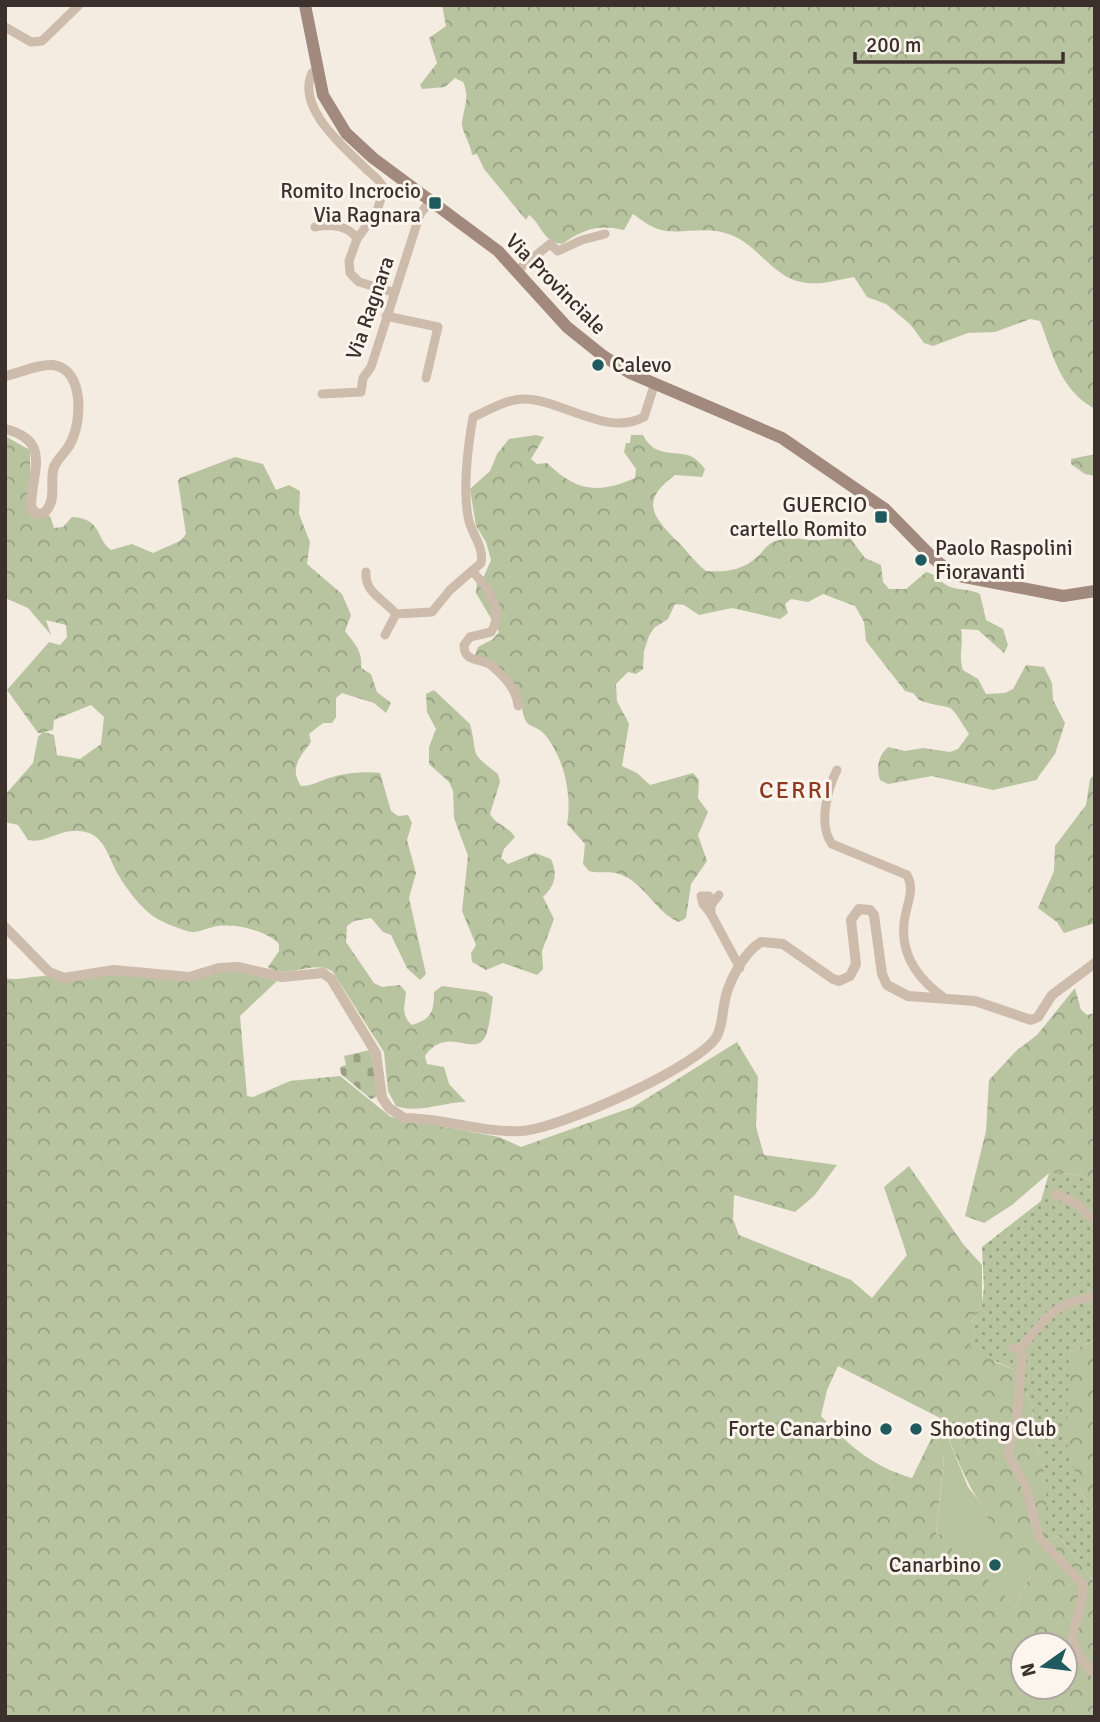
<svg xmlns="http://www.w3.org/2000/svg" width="1100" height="1722" viewBox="0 0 1100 1722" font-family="Signika,sans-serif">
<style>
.green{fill:#b8c4a0}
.forest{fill:url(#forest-crowns);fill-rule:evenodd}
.cemetery{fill:url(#cemetery-stones)}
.garden{fill:url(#garden-dots)}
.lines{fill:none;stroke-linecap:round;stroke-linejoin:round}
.minor{stroke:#cdbbac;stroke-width:9}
.tertiary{stroke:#cdbbac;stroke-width:10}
.secondary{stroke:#a18a7d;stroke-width:12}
.poi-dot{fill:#1f5a5e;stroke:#fbf5ee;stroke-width:2.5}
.labels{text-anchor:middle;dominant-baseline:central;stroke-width:6;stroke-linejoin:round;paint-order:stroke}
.poi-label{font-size:21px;fill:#3b302b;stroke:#fbf5ee;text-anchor:end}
.street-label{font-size:21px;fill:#3b302b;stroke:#fbf5ee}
.quarter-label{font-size:24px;letter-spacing:2px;fill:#8c3b22;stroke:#fbf5ee}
</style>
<defs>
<pattern id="forest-crowns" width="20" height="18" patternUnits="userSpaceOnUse" patternTransform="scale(1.75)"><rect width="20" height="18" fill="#b8c4a0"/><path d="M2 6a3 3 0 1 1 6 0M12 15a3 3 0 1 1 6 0" fill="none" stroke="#97a083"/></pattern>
<pattern id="cemetery-stones" width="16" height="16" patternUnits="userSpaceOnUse" patternTransform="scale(1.75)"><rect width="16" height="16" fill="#b8c4a0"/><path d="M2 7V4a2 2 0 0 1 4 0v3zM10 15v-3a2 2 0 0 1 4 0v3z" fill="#97a083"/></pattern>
<pattern id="garden-dots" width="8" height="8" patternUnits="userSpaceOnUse" patternTransform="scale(1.75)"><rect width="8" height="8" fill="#b8c4a0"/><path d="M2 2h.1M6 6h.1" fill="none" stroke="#97a083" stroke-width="1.8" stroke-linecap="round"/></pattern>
</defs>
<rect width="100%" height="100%" fill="#f4ebe1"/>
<!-- green -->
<path class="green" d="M940 1418 968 1487 986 1510 989 1525 1021 1559 1031 1575 1015 1607 970 1565 950 1556 936 1535 944 1457 932 1437Z"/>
<!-- forest -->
<g class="forest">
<path d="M442 5H1095V409C1059 389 1054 356 1040 321L1030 319 995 332 968 333 933 346 924 343 910 324 886 304 867 297 854 277C836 280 820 286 801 282 772 276 758 245 731 235 708 226 689 233 667 231 654 230 643 221 633 214L624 230C598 224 584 229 562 244 542 241 543 226 529 215L526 220 484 169 477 154 472 155C471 144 461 131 462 122 464 108 470 96 463 82L455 78 445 87 422 89 420 85 437 63 429 38 446 26Z"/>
<path d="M536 435 544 437 531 459 537 464 547 463C577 492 598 494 635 478L636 469 624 452 626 443H630L631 435H643C654 456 668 451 687 455 694 456 701 464 705 469L702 477 675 475C641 500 651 515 676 540 687 550 694 562 706 571 727 572 741 571 757 557 763 552 765 546 773 542 795 534 803 542 822 540 832 539 840 536 850 538L865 558 881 565 883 582 889 589H906L926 572C936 574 938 580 946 585 956 591 969 588 980 594L986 620 1003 629 1008 645 1004 653 978 630 961 629C964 644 958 655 963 670L978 679 986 694 1005 693 1013 689 1026 665 1044 667 1052 683 1053 700 1065 723 1055 754 1036 780 993 790 932 776 888 784 880 780C876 767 878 756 888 747L905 751 923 748 950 752 958 749 969 734C945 696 957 713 919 700L913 693 905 691 866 641 864 622 855 606 823 594 808 602 791 599 785 604 788 613 780 619 732 608 699 615 684 605 675 604 668 619 654 628 649 636 644 651 643 669 636 674 628 672 616 684 617 701 629 724 622 766 637 773 650 785 693 773 699 780 698 798 708 812 698 835 707 861 691 884 686 918 679 922C655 912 646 885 622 875 611 870 600 874 589 871L583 864 585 844 567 824C572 797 565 763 549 740 534 717 524 738 521 698L475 655 478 647 493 639 499 632 476 593 477 583 484 576 491 560 486 542 476 526 470 489 490 471 497 454 509 439Z"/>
<path d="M5 436 30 450V511L50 516 54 528 63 527 72 517C103 519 95 538 111 550L132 544 153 553 180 541 186 534 178 481 180 478 235 457 263 464 276 490 289 485 300 491 299 514 310 542 307 564 342 594 351 615 345 631C354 643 363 651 361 668L371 674 377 692 391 703 386 713 374 703 342 693 336 698V717L332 723H323L309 734 311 742C300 757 289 768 301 786 312 786 319 781 329 778 344 773 365 771 380 773L391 811 398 816 408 815 412 823 407 840 416 873 409 898 426 974 420 980 407 968 391 935 383 932 371 918 354 921 347 926 346 942 374 983 382 987 400 985 406 992C405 1006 400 1014 412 1025 432 1019 434 1011 434 992L442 986 486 992 493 997C491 1009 490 1025 486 1035 476 1060 447 1023 425 1056L427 1064 444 1067 449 1084 466 1102C443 1102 417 1114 396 1106L388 1091 384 1052 332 971C311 959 286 981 268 967L279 951V944C266 930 231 922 213 927 205 929 195 934 187 931 176 927 159 922 149 913 138 904 126 888 119 876 110 862 106 839 89 833 62 824 48 845 28 840L18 825 5 822V795L33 763 38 737 42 733H38L7 690 49 642 60 645 67 637 66 625 46 620 51 635 28 608 5 598ZM91 705 104 717 101 744 80 759 57 755 54 735 44 732 53 730 54 720Z"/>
<path d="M1095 454V476L1085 474 1071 464V459Z"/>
<path d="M434 690 470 724C479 758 467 750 498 774L500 782 490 814C496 825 508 826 515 837L504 849 501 858 508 864 535 853 551 859C558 874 555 886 543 897L554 919 542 951 543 969 537 975 503 963 486 970 472 962 471 953 476 945 462 911 468 856 454 818 453 791 449 782 429 764V747L436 729 427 712 426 694Z"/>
<path d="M1095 774V923L1064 933 1057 922 1038 908 1054 871 1055 846 1086 805 1090 779Z"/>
<path d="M237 971 277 981 240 1016 247 1096 253 1097 290 1081 340 1076 391 1117 499 1137 521 1147 633 1107 737 1042 758 1077 756 1127 764 1155 837 1165 814 1196 795 1212 734 1195 733 1219 739 1235 851 1280 872 1298 907 1255 884 1187 909 1166 963 1244 982 1265V1303L971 1323 995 1362 1013 1369 1032 1405 1034 1439 1046 1476V1540L1059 1536 1095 1583V1717H5V978C22 982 36 973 57 977ZM838 1366 940 1418C954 1450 965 1483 985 1510 988 1514 987 1521 989 1526 999 1546 1019 1556 1031 1575L1015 1607C995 1585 978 1569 951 1556L955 1537 936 1534 944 1456 932 1437 912 1478C871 1466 850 1446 821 1416L827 1390ZM1023 1645H1065V1687H1023Z"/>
<path d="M1075 988 1081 1010 1087 1015 1095 1013V1185C1083 1172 1065 1173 1049 1173L1012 1205 984 1223 965 1216 986 1131 989 1080 1016 1051 1037 1035Z"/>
<path d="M1095 1340V1521C1083 1496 1069 1466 1066 1439 1063 1410 1068 1380 1070 1352Z"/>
</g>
<!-- cemetery -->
<path class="cemetery" d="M370 1050 379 1096 371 1099 341 1074 340 1067 346 1065 344 1056Z"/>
<!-- garden -->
<path class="garden" d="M1049 1173C1065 1173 1083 1172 1095 1185V1340L1070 1352 1066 1440 1081 1491 1095 1521V1583L1059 1536 1046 1540V1476L1034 1439 1032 1405 1013 1369 970 1350 971 1323 982 1303 984 1288 982 1247 1041 1201Z"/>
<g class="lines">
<!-- minor -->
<g class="minor">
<path d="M5 27 31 42 42 41 79 5"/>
<path d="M317 72 312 73C296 108 344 147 366 169 372 175 381 180 384 189L377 211 357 239"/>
<path d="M315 227C330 224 349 225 357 239L349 261 350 273 359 282 393 292"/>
<path d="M518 270 550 244 558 251 582 240 605 234"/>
<path d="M386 316 438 327 426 378"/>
<path d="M322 394 361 392 363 378 371 367 420 214 430 201"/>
<path d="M366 572C364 593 385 600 396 614"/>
<path d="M473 572C488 588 505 610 491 632L470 637 464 645C464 664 481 657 492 666 504 676 517 690 518 706"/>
<path d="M385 635 396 614 432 612 450 590 481 563C484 547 473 536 469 521 462 493 468 445 473 417 489 410 508 398 526 399 564 401 607 437 644 417L655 383"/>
<path d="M837 770C827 790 818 825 832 844L907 875C914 888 909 898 906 912 897 949 914 976 943 997"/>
<path d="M719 895 711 905V914L740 968"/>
<path d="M711 914 703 904 701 896H709L713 903"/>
<path d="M1055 1194 1075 1202 1095 1221"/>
<path d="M1013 1348 1020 1349 1022 1356 1017 1420 1008 1454 1026 1487 1039 1537 1083 1585C1083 1631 1053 1633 1095 1674"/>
<path d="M1020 1349C1043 1321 1056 1300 1095 1297"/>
</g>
<!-- tertiary -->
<g class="tertiary">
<path d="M5 376C21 373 36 364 53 365 85 369 82 423 70 444 66 452 58 458 54 467 49 482 58 500 44 513L36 514 31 507C31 472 53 441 5 429"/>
<path d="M5 927 49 972 64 978 114 970 189 977 219 968 238 967 282 977 323 973 331 979 376 1053 382 1098 389 1108 404 1118C443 1118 483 1133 521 1131 558 1129 699 1067 717 1036 722 1026 722 1016 724 1005 727 984 743 953 761 942L783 944 833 979 839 981 850 976 856 964 851 920 859 909 870 910 874 915 882 974 887 985 908 996 975 1001 1031 1020 1038 1017 1052 995 1095 963"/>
</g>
<!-- secondary -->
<path class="secondary" d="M305 5 323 95 346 133 373 158 498 251 567 327 602 355 630 373 782 438 885 509 933 558 954 575 1063 596 1095 591"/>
</g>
<!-- markers -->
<g class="poi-dot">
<rect x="428" y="196" width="14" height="14" rx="3.5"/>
<circle cx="598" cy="365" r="7"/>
<rect x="874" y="510" width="14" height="14" rx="3.5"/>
<circle cx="921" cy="560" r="7"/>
<circle cx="886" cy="1429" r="7"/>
<circle cx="916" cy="1429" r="7"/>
<circle cx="995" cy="1565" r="7"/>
</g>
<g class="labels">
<!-- poi labels -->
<g class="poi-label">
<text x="421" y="191">Romito Incrocio<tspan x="421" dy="24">Via Ragnara</tspan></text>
<text x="612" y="365" text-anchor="start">Calevo</text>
<text x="867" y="505">GUERCIO<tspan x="867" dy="24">cartello Romito</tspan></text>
<text x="935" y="548" text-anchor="start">Paolo Raspolini<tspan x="935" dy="24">Fioravanti</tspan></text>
<text x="872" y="1429">Forte Canarbino</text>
<text x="930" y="1429" text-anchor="start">Shooting Club</text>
<text x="981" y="1565">Canarbino</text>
</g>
<!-- street labels -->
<g class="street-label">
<text transform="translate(556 284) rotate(45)">Via Provinciale</text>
<text transform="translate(370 308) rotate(-71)">Via Ragnara</text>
</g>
<!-- quarter labels -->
<g class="quarter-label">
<text x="796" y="790">CERRI</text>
</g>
</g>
<!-- border -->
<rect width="1100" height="1722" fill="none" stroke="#3b302b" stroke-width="14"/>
<!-- north arrow -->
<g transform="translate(1044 1666) rotate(256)"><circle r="33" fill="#fbf5ee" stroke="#aea6a0" stroke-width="2"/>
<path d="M0-5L12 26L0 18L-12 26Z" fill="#1f5a5e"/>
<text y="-10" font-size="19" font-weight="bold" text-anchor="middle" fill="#3b302b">N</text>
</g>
<!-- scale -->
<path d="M855 52v10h208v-10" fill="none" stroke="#3b302b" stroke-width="3.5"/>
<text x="866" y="52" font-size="21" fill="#3b302b" stroke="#fbf5ee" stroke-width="5" paint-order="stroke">200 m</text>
</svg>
